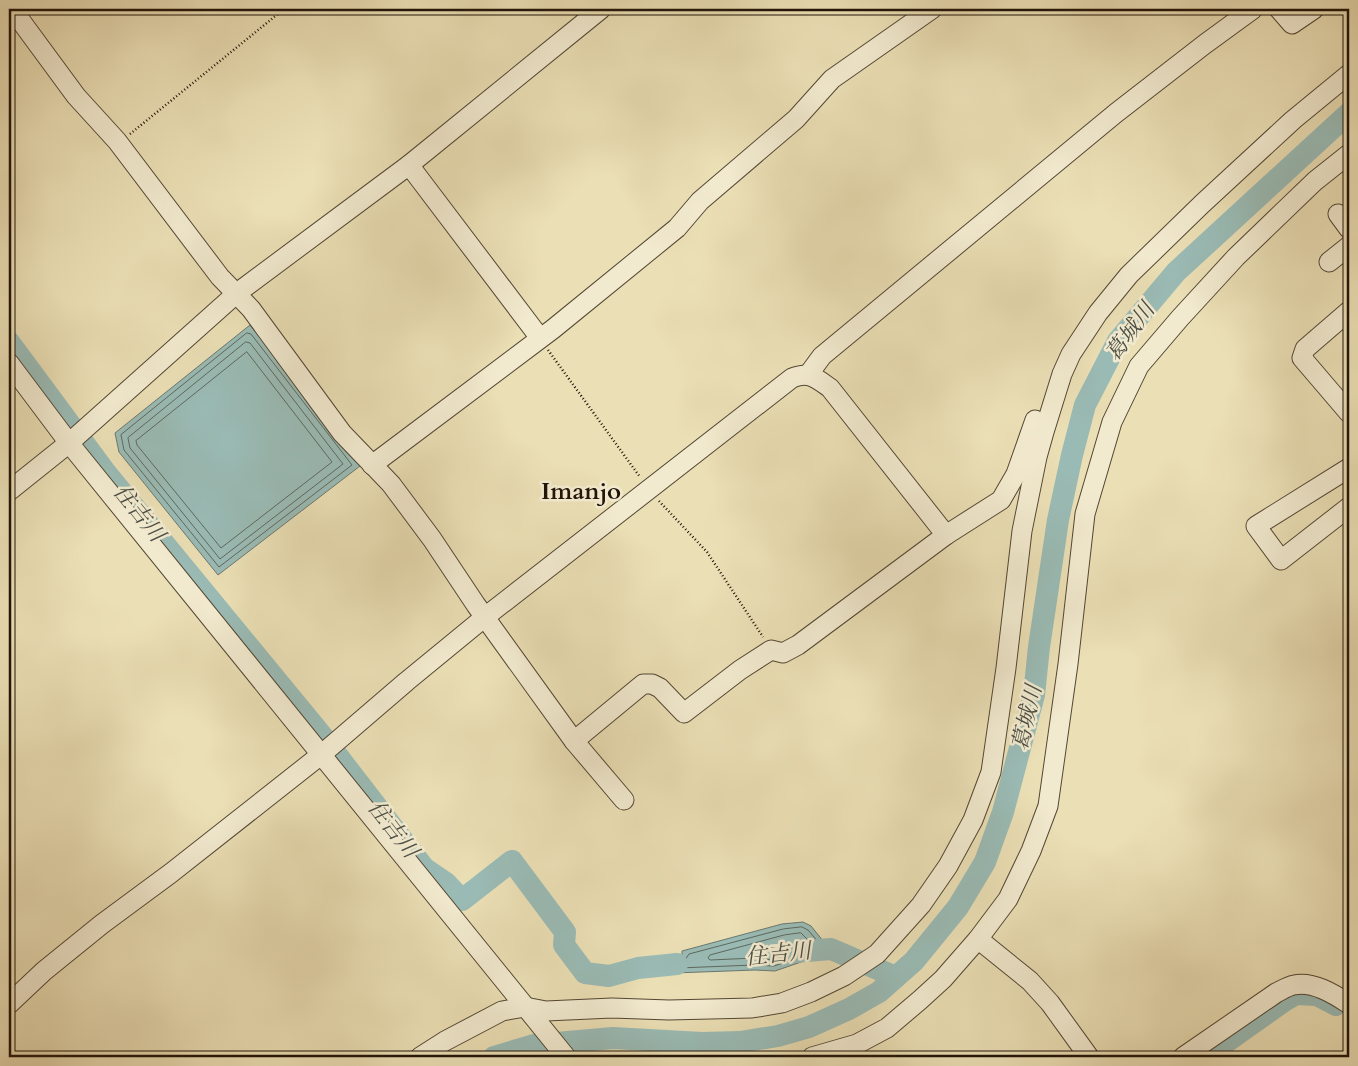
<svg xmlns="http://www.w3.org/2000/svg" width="1358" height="1066" viewBox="0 0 1358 1066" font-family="Cardo,'Noto Serif JP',serif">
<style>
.water{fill:#9abbb5;stroke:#697870}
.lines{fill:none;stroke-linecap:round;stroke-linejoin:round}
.shore{stroke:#5d685f;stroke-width:1}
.river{stroke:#9abbb5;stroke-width:22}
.minor-casing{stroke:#534734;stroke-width:21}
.path{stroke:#201409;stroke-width:2.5;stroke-dasharray:1 2.5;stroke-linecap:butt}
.minor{stroke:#f2eacf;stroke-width:19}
.labels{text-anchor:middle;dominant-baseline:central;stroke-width:5;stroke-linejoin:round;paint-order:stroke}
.water-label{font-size:22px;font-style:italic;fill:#4b4e45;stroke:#f2eacf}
.quarter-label{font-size:24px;font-weight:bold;fill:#201409;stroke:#f2eacf}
</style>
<rect width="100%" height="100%" fill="#ebdfb5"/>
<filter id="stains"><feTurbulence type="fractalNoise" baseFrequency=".004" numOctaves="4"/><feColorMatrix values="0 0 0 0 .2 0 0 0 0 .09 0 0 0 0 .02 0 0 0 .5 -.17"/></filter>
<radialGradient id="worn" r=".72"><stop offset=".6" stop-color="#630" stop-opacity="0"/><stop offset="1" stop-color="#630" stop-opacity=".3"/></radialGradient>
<!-- water -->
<g class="water">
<path d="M250 325 360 466 218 575 119 452 115 433Z"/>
<path d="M803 922 811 926 828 947 804 961 775 971 755 970 647 974V966L682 956V951L782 924Z"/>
</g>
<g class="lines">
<!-- shore -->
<g class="shore">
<path d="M247 333 251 334 352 465 219 567 124 450 121 435Z"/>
<path d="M246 342 250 343 343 464 220 559 130 448 128 438Z"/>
<path d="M247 352 332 462 221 548 137 445 136 441Z"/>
<path d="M802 927 808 930 819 943V946L801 957 774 966 754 965 678 968 675 966 676 963 685 960 689 954 783 929Z"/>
<path d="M801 933 810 942 809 945 799 951 773 960 755 958 710 960 708 958 710 955 784 935Z"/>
</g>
<!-- river -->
<g class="river">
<path d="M9 342 106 473 323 737 424 868 446 883 462 900 512 861 565 932 564 945 585 973 609 976 638 968 677 964"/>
<path d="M794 952 831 949 896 977"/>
<path d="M494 1057 534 1045 613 1038 702 1043 740 1042 778 1036 809 1027 849 1009 879 992 914 961 958 907 985 862 1003 812 1034 695 1039 647 1058 520 1072 455 1085 405 1118 341 1176 272 1349 113"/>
<path d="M1205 1057 1284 1001 1296 994 1317 995 1336 1005"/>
</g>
<!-- minor casing -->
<g class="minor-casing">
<g id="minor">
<path d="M12 9 76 96 117 141 220 277 251 309 342 433 391 484 432 539 476 605 574 741 624 800"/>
<path d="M1279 9 1292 24 1314 9"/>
<path d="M409 165 540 338"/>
<path d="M1338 214 1349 229"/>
<path d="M1329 262 1349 246"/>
<path d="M1349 311 1305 349 1302 358 1349 413"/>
<path d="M9 363 69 443 566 1057"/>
<path d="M808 375 822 356 1116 113 1205 44 1253 9"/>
<path d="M372 465 553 329 677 228 700 201 796 119 832 79 932 9"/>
<path d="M1349 468 1256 526 1281 560 1349 507"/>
<path d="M9 491 69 443 237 293 409 165 601 9"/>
<path d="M574 741 643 684H652L660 688 684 713 740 670 771 650 783 653 798 645 946 535 1001 500 1016 474 1035 420"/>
<path d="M978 939 1030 981 1050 1003 1089 1057"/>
<path d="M9 1004 44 971 102 924 171 873 322 754 407 681 485 617 792 378C809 371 816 378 830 388L946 535"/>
<path d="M420 1057 445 1041 502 1011 525 1007 546 1011 612 1008 669 1010 752 1008 782 1003 811 992 844 976 877 954 921 905 948 866 973 820 991 772 1006 668 1022 531 1037 457 1044 432 1062 374 1071 354 1098 313 1129 275 1202 204 1293 120 1349 74"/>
<path d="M812 1057 857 1044 887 1028 920 1000 943 979 978 939 1008 899 1031 851 1048 806 1068 664 1085 514 1112 422 1139 366 1180 318 1236 257 1315 181 1349 154"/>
<path d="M1183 1057 1276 993C1282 990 1288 986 1294 985 1313 981 1334 994 1349 1004"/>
</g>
</g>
<!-- path -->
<g class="path">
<path d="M130 134 284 9"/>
<path d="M548 350 640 477"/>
<path d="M659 501 707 552 763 637"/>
</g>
<!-- minor -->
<use href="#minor" class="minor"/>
</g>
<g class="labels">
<!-- water labels -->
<g class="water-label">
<text transform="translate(1130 332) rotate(-54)">葛城川</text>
<text transform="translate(139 513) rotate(51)">住吉川</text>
<text transform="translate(1027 718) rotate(-77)">葛城川</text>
<text transform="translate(393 829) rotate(52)">住吉川</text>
<text transform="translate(778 954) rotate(-6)">住吉川</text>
</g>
<!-- quarter labels -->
<g class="quarter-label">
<text x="581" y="491">Imanjo</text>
</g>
</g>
<!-- margin -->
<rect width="1358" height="1066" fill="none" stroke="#ebdfb5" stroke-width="30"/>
<rect x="10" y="10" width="1338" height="1046" fill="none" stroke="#201409" stroke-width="2.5"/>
<rect x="15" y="15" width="1328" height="1036" fill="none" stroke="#201409"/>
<rect width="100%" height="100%" filter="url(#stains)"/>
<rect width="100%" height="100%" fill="url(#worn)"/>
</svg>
